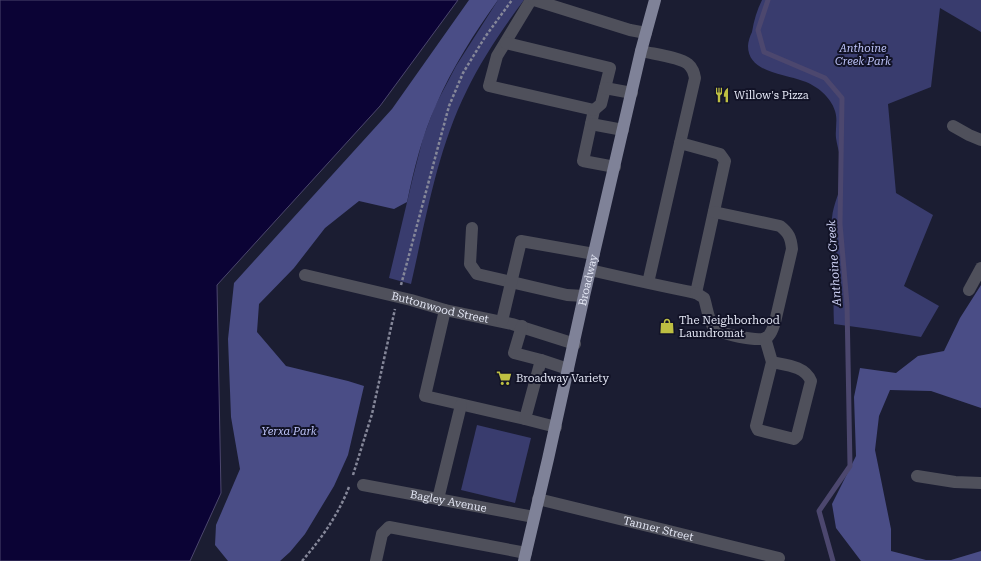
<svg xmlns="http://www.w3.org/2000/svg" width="981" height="561" viewBox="0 0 981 561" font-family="'Roboto Serif',serif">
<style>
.green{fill:#393c6e}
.forest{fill:#4a4d86}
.water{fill:#0b0335;stroke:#4c476e}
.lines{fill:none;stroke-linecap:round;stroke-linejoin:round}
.stream{stroke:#4c476e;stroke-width:5}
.path{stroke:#858799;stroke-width:2.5;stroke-dasharray:3 2;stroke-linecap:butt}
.minor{stroke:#4f505b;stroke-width:12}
.major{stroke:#7f8298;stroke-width:12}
.labels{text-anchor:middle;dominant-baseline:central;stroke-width:4;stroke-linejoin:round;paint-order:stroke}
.park-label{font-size:11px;font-style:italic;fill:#bcc2f6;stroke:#121327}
.poi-label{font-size:11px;fill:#e2e5f3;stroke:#121327;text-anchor:start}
.street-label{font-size:11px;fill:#e2e5f3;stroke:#121327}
.water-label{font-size:12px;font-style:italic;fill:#cbcff2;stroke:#121327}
</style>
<rect width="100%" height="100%" fill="#1b1d32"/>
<!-- green -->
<g class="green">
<path d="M498 0H524C503 28 482 59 467 90 437 150 426 219 411 284L389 278 413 177 423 138 435 106 456 66Z"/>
<path d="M762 0H981V32L940 8 931 87 888 104 896 193 933 215 904 286 939 306 921 337 878 330 834 324C833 305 834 286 834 267 834 250 831 234 832 218 833 204 841 191 842 177 843 163 838 151 836 138 835 129 838 120 835 111 831 97 816 85 803 81 785 74 748 73 748 46 748 42 750 36 752 32 754 20 757 10 762 0Z"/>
<path d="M477 425 531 438 515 503 461 490Z"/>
</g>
<!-- forest -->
<g class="forest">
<path d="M469 0H498C475 32 452 68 436 105 422 136 414 169 407 202L394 209 359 201 325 228 294 268 259 304 257 332 286 366 348 381 364 386 348 455 334 486 305 534 290 552 280 561H228L215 545 216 525 240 469 231 417 228 339 234 283 392 109Z"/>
<path d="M981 285V408L931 391 890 390 879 416 875 450 891 529V551L926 560H951L981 551V561H861L836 528 832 504 856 456 854 397 860 368 896 373 918 356 944 351 960 318Z"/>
</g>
<!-- water -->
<path class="water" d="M0 0H458L380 106 217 285 221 493 190 561H0Z"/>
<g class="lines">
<!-- stream -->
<path class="stream" d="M768 0 758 30 764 52 825 78 842 98 840 224 847 304 850 466 819 511 833 561"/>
<!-- path -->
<g class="path">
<path d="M401 285 449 106 463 73 485 37 512 0"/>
<path d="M353 475 372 414 395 309"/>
<path d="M302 561C322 538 338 515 349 487"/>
</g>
<!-- minor -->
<g class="minor">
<path d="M531 0 497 56 489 86 594 110 583 161 615 167"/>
<path d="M534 0 630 30 646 33"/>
<path d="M506 43 610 68 601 104 594 110"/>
<path d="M641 51C653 54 680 57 688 64 693 68 694 73 695 78L680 143"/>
<path d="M605 88 632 93"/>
<path d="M591 124 623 130"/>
<path d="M953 126 969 135 981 140"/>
<path d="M472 228 470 264 477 274 567 295 584 296"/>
<path d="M590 270C625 278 661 286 696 293L725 161 720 154 680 143 648 283"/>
<path id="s1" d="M305 275 411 300 445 310 512 324 575 344"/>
<path d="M969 290 981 268"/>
<path d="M696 293 704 298C707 307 708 320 714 328 720 334 758 342 766 338 771 335 773 328 775 322L792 249C791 238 789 233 780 226L714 212"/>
<path d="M445 310 425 396 525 419"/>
<path d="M502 321 521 241 594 254"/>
<path d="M522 326 514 353 541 360"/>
<path d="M765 338 772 362 756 426 758 430 794 439 797 436 811 381C805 366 786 365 772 362"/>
<path d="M556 427 525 419 541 360 568 369"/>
<path d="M917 476 955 482 981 483"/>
<path id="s2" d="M363 485 534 517"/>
<path d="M438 499 461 405"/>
<path id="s3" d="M538 499 779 558"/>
<path d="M376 561 382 534 389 527 526 553"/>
</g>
<!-- major -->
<path class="major" id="s4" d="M524 561 548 459 584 296 641 51 655 0"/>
</g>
<!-- icons -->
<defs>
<g id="restaurant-bare" transform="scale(1.2)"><path d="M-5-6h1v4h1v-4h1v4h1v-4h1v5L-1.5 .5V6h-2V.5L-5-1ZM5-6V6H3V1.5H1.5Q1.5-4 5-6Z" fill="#bebf42" stroke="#121327" stroke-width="2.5" paint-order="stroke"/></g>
<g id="shop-bare" transform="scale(1.2)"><path d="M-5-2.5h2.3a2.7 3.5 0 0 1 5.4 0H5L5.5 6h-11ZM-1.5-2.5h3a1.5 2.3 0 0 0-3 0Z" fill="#bebf42" stroke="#121327" stroke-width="2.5" paint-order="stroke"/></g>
<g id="supermarket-bare" transform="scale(1.2)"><path d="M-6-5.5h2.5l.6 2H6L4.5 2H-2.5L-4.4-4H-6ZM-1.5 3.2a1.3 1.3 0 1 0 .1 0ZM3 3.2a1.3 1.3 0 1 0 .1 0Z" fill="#bebf42" stroke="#121327" stroke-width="2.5" paint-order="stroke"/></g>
</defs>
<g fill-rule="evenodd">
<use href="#restaurant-bare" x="722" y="95"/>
<use href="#shop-bare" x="667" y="326"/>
<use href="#supermarket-bare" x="504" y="378"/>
</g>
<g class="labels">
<!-- park labels -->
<g class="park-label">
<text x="863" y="48">Anthoine<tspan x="863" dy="13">Creek Park</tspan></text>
<text x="289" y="431">Yerxa Park</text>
</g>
<!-- poi labels -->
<g class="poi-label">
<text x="734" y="95">Willow's Pizza</text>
<text x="679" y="320">The Neighborhood<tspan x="679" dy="13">Laundromat</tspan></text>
<text x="516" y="378">Broadway Variety</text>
</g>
<!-- street labels -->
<g class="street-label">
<text stroke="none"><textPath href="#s4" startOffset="288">Broadway</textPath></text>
<text stroke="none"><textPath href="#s1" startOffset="139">Buttonwood Street</textPath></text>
<text stroke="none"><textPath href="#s2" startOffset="87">Bagley Avenue</textPath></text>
<text stroke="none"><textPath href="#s3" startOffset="124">Tanner Street</textPath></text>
</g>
<!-- water labels -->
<g class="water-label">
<text transform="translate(834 263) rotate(-94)">Anthoine Creek</text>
</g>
</g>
</svg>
